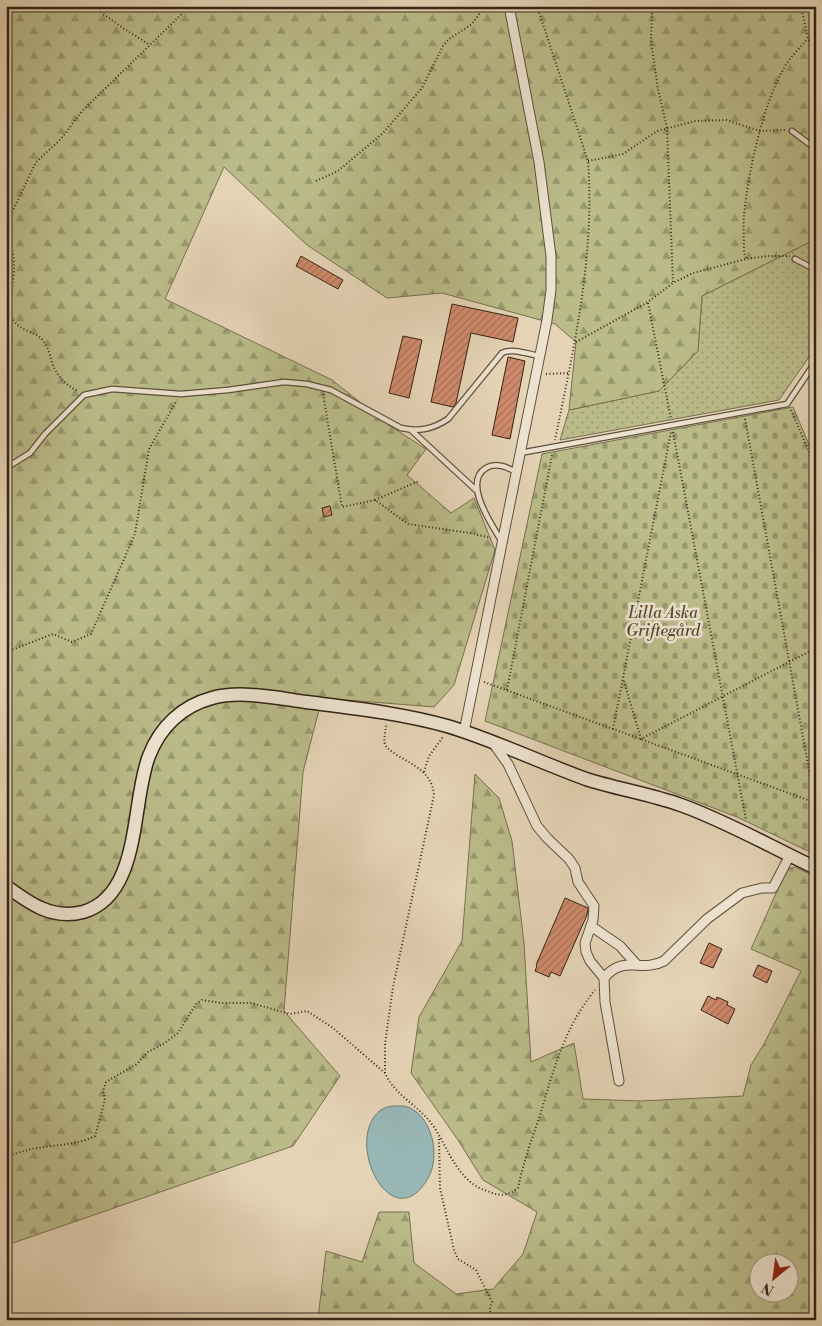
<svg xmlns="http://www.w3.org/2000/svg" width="822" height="1326" viewBox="0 0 822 1326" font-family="'Libre Bodoni',serif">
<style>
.grass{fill:url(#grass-dots);stroke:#76704e}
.forest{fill:url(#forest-firs);stroke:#76704e;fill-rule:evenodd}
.cemetery{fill:url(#cemetery-stones);stroke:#76704e}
.water{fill:#97b6b4;stroke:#6f7c74}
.building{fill:url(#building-hatch);stroke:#322414}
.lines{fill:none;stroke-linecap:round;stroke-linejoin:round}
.lane-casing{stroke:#5e503c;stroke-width:7}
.street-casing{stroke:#5e503c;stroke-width:11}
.secondary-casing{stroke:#322414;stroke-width:15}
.path{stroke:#322414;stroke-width:2;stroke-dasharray:1 2.5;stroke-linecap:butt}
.lane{stroke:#ede2cf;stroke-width:4.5}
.street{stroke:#ede2cf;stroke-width:9}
.secondary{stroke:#ede2cf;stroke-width:12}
.labels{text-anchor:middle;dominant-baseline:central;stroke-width:5;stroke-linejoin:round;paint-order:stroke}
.park-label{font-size:16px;font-style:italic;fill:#544a31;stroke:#ede2cf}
</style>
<defs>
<pattern id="grass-dots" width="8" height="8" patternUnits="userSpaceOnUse" patternTransform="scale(1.25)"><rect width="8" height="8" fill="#babb89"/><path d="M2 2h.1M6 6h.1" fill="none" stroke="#98986f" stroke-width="1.8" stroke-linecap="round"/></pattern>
<pattern id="forest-firs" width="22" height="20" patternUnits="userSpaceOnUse" patternTransform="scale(1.25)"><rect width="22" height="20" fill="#babb89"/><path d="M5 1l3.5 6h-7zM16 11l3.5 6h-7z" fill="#98986f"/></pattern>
<pattern id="cemetery-stones" width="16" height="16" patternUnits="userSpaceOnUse" patternTransform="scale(1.25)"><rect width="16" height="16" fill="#babb89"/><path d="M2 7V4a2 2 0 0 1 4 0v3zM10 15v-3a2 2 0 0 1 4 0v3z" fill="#98986f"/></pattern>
<pattern id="building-hatch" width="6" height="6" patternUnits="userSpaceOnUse" patternTransform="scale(1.25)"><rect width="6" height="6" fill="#d08a6b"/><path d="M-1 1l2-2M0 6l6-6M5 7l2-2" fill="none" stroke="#a97157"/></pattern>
</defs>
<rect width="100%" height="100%" fill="#e4d3b5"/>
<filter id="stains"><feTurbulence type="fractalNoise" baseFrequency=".004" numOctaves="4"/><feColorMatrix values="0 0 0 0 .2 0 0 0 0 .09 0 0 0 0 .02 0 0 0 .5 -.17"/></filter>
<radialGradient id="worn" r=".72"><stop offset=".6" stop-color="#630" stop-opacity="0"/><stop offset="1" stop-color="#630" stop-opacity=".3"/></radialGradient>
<!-- grass -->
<path class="grass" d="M816 239V347L779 400 560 440 569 410 659 391 698 351 702 296Z"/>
<!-- forest -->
<g class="forest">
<path d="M6 6H816V239L702 296 698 351 659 391 569 410 576 342 555 324 442 293 387 298 307 245 224 167 165 299 332 380 390 426 426 449 407 475 451 513 474 498 495 550 454 685 434 707 322 698 303 772 284 1011 340 1076 293 1146 13 1243 6 1240Z"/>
<path d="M475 774 499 798 512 841 524 943 531 1062 574 1043 583 1099 641 1101 743 1096 751 1065 764 1044 801 971 751 949 787 869 795 867 816 877V1320H315L318 1319 326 1251 362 1262 379 1212H409L414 1263 456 1294 493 1289 523 1254 537 1212 483 1180 458 1140 411 1073 419 1017 462 941ZM760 1264H790V1294H760Z"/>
</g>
<!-- cemetery -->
<path class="cemetery" d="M793 407 816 461V855L737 817 485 721 542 454Z"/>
<!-- water -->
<path class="water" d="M404 1106C432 1112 442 1157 427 1180 391 1239 342 1139 381 1110 388 1105 396 1106 404 1106Z"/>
<!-- building -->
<g class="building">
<path d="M301 256 343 280 338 289 296 266Z"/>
<path d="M452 304 518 318 513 342 471 333 456 403 453 407 431 402Z"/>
<path d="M403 336 422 340 409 398 389 393Z"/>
<path d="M508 357 525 361 510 439 492 435Z"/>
<path d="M330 506 332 515 324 517 322 508Z"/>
<path d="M565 898 588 908 587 915 560 976 551 972 549 977 535 971 537 966 536 965Z"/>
<path d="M709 943 722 949 713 968 700 963Z"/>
<path d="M758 965 772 971 767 983 753 976Z"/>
<path d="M708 996 716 1000 717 997 728 1002 727 1005 735 1009 728 1024 701 1010Z"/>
</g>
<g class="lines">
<!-- lane casing -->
<g class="lane-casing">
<g id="lane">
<path d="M792 131 816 149"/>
<path d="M795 259 816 270"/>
<path d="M411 430 476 490"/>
<path d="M520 453 787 404 816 361"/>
<path d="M6 468 30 453 45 434 84 395 112 389 181 394 228 390 284 382 307 384 331 390 401 428C419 432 433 429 448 419L502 353C512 348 528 354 540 356"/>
<path d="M502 542C492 525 462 482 486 468 496 462 507 467 516 472"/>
</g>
</g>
<!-- street casing -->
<g class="street-casing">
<g id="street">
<path d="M464 732 547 320 551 290V256L539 162 509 6"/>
<path d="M493 743 508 764 537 826 547 838 569 859 575 868 578 882 594 906 593 920 585 943 586 952 590 961 604 978 605 1002 619 1081"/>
<path d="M591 926 620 946 637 965"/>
<path d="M604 978C624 954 641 973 664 961L707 919 742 893 762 888H773L790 855"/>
</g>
</g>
<!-- secondary casing -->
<g class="secondary-casing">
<path id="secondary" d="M6 886C29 903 52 920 83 912 142 895 131 801 149 756 160 727 182 706 212 698 240 690 277 698 306 702 353 708 400 713 447 726 494 740 539 762 586 779 617 789 650 794 681 805 728 822 771 847 816 868"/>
</g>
<!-- path -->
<g class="path">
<path d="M92 6 123 28 150 45"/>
<path d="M537 6 588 161C595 257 574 347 555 440"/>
<path d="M652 6 651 41 658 89 667 128 673 283"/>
<path d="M801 6 808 38 816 61"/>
<path d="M588 161 623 154 657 131 695 121 726 120 760 131 785 130"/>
<path d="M316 181 338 171 383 133 422 88 443 46 449 39 472 24 485 6"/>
<path d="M6 225 36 162 61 139 82 111 190 6"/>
<path d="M6 238C19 257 13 275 11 297 11 301 10 305 10 309 13 334 35 328 44 342 48 347 50 354 51 360 56 375 64 384 78 391"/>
<path d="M746 258 744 253C744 240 743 227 744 215 748 173 763 104 784 68 790 57 800 48 808 38"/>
<path d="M648 303 671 419"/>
<path d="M576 342 648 302 673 283 693 273 746 259 768 256H790"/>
<path d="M546 374 569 373"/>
<path d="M323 394 342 507 375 500 408 524 470 533 491 538"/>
<path d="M791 410 810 454 816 477"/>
<path d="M745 419 815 803"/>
<path d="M673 432 746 820"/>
<path d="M375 500 419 481"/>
<path d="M6 652 53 634 72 642 91 634 135 534 149 449 177 400"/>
<path d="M624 681 641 739 816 648"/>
<path d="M484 682 816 803"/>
<path d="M507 690 552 455"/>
<path d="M613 729 671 432"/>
<path d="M424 772 429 756 443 737"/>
<path d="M385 1073V1044L393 987 434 795C432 768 405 763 387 748L384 742 386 725"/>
<path d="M439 1139 440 1188 454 1250 458 1259 476 1270 492 1302 490 1307V1320"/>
<path d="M6 1157C16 1153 26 1150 37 1148 55 1145 78 1145 95 1136L105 1100 103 1091 106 1082 137 1064 148 1052 165 1043 178 1033 196 1004 202 1000 221 1003H251L290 1014 307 1011 333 1028 385 1073C393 1092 413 1103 427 1118 445 1138 451 1170 476 1186 480 1189 485 1190 490 1192 501 1197 509 1195 518 1188 523 1163 532 1139 540 1115 554 1069 564 1028 595 990"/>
</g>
<!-- lane -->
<use href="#lane" class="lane"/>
<!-- street -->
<use href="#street" class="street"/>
<!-- secondary -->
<use href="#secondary" class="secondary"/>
</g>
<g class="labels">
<!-- park labels -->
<g class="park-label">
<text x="663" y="613">Lilla Aska<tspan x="663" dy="18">Griftegård</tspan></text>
</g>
</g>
<!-- margin -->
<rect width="822" height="1326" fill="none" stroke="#e4d3b5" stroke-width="25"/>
<rect x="8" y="8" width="807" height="1311" fill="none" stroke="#322414" stroke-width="2.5"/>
<rect x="12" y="12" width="797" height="1301" fill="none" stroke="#322414"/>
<!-- north arrow -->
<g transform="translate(774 1278) rotate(209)"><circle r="24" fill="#ede2cf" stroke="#a29684"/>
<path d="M0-4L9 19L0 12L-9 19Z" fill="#8f2418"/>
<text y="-8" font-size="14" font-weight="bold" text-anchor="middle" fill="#322414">N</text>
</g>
<rect width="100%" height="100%" filter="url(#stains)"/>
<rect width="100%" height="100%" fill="url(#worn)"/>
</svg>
